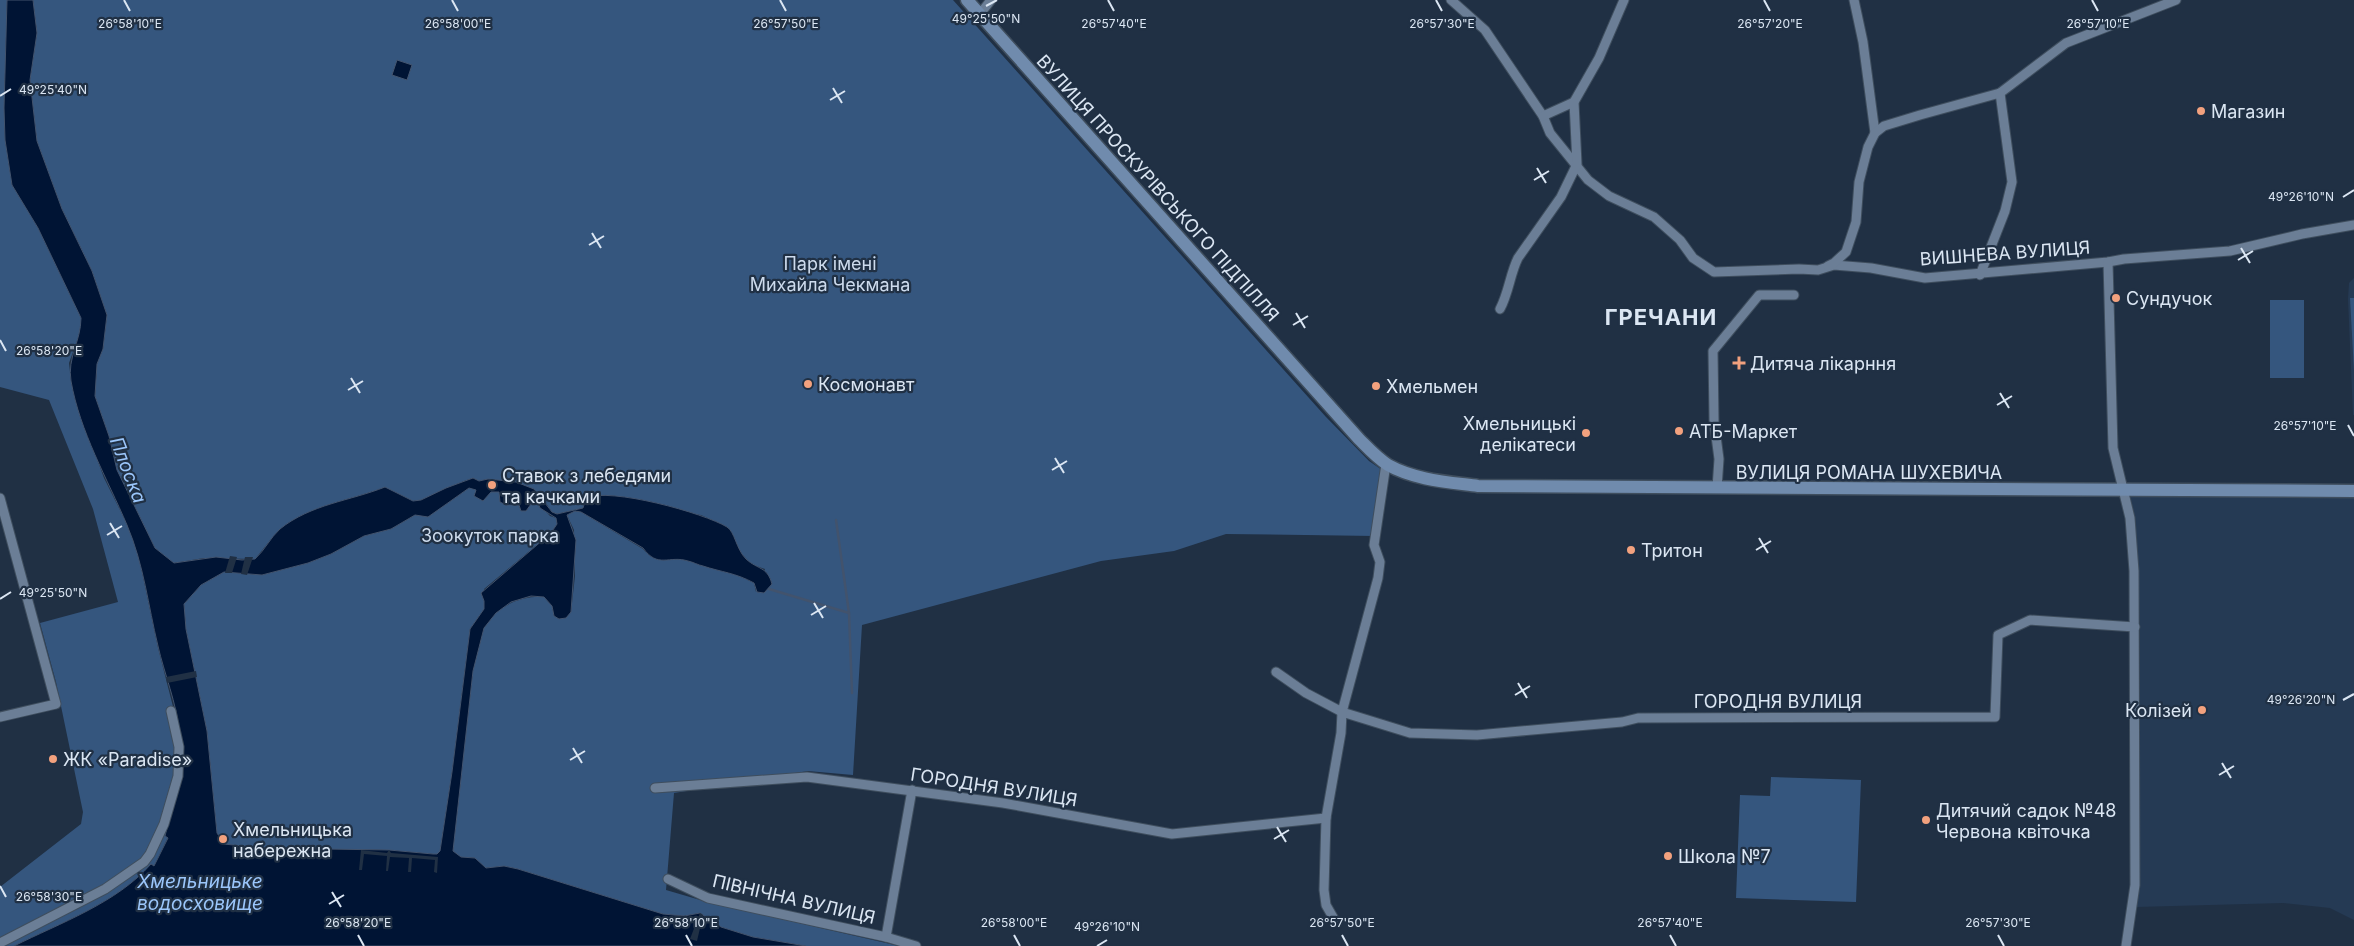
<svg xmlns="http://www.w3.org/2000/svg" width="2354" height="946" viewBox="0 0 2354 946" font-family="Inter,sans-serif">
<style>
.built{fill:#253a54}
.green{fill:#35567e}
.water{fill:#001434;stroke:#42536d;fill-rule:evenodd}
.pier{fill:#203044}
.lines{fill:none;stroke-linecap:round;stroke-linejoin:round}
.stream{stroke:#42536d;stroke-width:2.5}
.street-casing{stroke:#3f4e5e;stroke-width:11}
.secondary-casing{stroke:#3f4e5e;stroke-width:15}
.street{stroke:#6b7e96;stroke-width:9}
.secondary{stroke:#708bad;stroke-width:12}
.ticks{fill:none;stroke:#dbe6f3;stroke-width:2}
.poi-dot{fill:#f2a17e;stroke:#203044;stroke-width:2}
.labels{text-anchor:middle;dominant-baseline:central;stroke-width:4.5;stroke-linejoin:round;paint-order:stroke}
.poi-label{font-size:18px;fill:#dbe6f3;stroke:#203044;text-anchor:start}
.street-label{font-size:18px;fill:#dbe6f3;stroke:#203044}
.park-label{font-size:18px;fill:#cddbed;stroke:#203044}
.water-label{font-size:19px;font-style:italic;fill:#9bc6fb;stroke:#203044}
.district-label{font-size:22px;font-weight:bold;letter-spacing:1px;fill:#dbe6f3;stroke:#203044}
.ticks-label{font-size:12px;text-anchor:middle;fill:#dbe6f3;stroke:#203044;stroke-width:4.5;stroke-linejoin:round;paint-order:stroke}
</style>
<rect width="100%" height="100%" fill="#203044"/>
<!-- built -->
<g class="built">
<path d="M2354 278V415H2353L2348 299 2349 283Z"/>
<path d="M2130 496H2354V920L2330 908 2283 903 2136 907 2139 885 2140 627 2138 570 2135 517Z"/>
</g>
<!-- green -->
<g class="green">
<path d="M0 0H7L4 108 5 140 12 185 38 228 81 318V330L69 363 71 381 79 410 104 478 127 524 138 553 158 648 179 730 173 806 165 836 168 837 154 866 151 865C116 903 60 923 14 946H0V887L81 824 83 812 56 682 40 623 118 602 93 509 49 400 0 387Z"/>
<path d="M33 0H953L1326 417 1369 461 1385 472 1375 536 1226 534 1174 551 1101 561 862 625 853 775 808 771 674 793 666 890 707 902 899 946H806L753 937 721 927 700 913 684 916 663 914 518 869 504 866 485 868 475 858C466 857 454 859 452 847L473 671C476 657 478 641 484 628 495 607 521 595 544 597L552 606 554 615 571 612 575 576 574 530 567 515 575 511 581 512 643 549C658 568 670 555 688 561 710 567 734 572 754 583L756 592 765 569 751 564 742 554 727 527 701 515 584 501 583 508 557 514 552 512 543 499 488 479 479 481 473 478 464 481 421 500 413 501 393 491H374L321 507 272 538 255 559 204 558 174 563 167 559 155 548 117 470 109 436 95 396 97 364 103 349 107 315 92 271 62 209 37 141 30 80 37 33Z"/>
<path d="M2350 298H2354V371Z"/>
<rect x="2270" y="300" width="34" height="78"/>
<path d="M469 488 491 492H499L506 505H519L521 511H526L531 504 538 503 550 516 556 518 557 524 551 533 484 589V609L470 629 452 772 440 851 437 854H433L389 850 261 848 224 844 217 833 207 731 186 629 184 604 201 585 224 572 262 575 308 563 331 554 364 536 391 529 415 515 445 505Z"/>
<path d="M1771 777 1861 780 1856 902 1736 898 1740 795 1770 796Z"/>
</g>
<!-- water -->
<g class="water">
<path d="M7 0H33L37 33 30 80 37 141 62 209 92 271 107 315 103 349 97 364 95 396 109 436 117 470 155 548 174 563 216 557 242 560 255 559C265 550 270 538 280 529 311 504 350 501 385 487L413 501 421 500 446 488 473 478 479 481 488 479 516 482 534 489 552 512 557 514 583 508 586 498C610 487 704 513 727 527 735 532 736 549 746 559 758 570 767 566 772 584L764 593 757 592 754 583C736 573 721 572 703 566 698 565 693 562 688 561 669 555 658 569 643 548L581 512 575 511 567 515 576 540 571 612 566 618 559 619 554 616 552 606 544 597 531 596 511 602 496 613 484 628 473 671 453 851 461 857 475 858 486 868 504 866 518 869 663 914 684 916 700 913 721 927 753 937 806 946H14C60 923 117 903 151 864L154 866 168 838 165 836C173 806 180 762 179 731 177 704 164 673 158 646 148 605 144 565 127 525 107 478 80 432 71 381 67 358 81 341 81 318L38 228 12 185 5 140 4 108ZM469 488 476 490 474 496 483 501 491 492H499L500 502 506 505H519L521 511H526L531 504 538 503 540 508 556 518 557 524 551 533 481 593 484 601V609L470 629 452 772 440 851 437 854H433L389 850 261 848 224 844 217 833 207 731 186 629 184 604 201 585 224 572 262 575 308 563 331 554 364 536 391 529 415 515 428 517Z"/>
<path d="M397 60 412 65 407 80 392 75Z"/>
</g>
<!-- pier -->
<g class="pier">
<path d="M230 556 237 557 232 573H225Z"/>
<path d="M245 557H253L247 575 241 574Z"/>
<path d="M196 671 197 677 167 683 166 677Z"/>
<path d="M361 850 387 853 389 850 391 853 438 857 437 873 434 872 435 860 412 858 411 872H408L409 858 390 857 388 871H386L387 856 364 854 362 870H359Z"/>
<path d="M700 913 703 915 697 941 690 939Z"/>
</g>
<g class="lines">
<!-- stream -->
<g class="stream">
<path d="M836 520 849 613"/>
<path d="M769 589 849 613 852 693"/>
</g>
<!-- street casing -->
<g class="street-casing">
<g id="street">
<path d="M1451 0 1485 30 1543 116 1550 133 1588 180 1609 196 1654 217 1680 240 1693 258 1714 272 1799 269 1818 270 1834 265 1871 268 1925 278 2108 262 2124 259 2230 251 2302 234 2354 225"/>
<path d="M1854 0 1863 42 1875 133"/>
<path d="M980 14 991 0"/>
<path d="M1543 116 1574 102"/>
<path d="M2108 262 2113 448 2130 518 2134 571 2135 885 2126 946"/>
<path d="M1828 266 1834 263 1846 252 1856 222 1859 182 1868 147 1875 133 1884 126 1920 115 2000 93 2066 43 2176 0"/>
<path d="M1980 275 2005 211 2012 182 2000 93"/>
<path d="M1500 309C1509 292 1510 274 1518 258L1561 197 1577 164 1574 102 1599 58 1624 0"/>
<path d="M1717 488 1719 459 1714 421 1713 351 1759 295H1794"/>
<path d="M0 498 56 704 0 717"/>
<path d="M1276 672 1306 693 1342 712 1410 733 1477 735 1622 722 1638 718 1995 717 1998 635 2030 620 2135 627"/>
<path d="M655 788 807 777 1003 803 1172 834 1326 818"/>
<path d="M668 879 708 898 886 937 916 946"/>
<path d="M1334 919 1326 905 1324 890 1326 818 1341 733 1342 712 1378 578 1380 562 1374 545 1386 464"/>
<path d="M886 937 912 790"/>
<path d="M0 943 105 889 144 862 150 854 164 824 178 776 179 747 171 711"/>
</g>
</g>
<!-- secondary casing -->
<g class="secondary-casing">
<path id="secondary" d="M967 0 1359 439C1368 448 1377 458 1388 465 1415 480 1448 482 1478 486L2354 491"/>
</g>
<!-- street -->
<use href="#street" class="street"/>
<!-- secondary -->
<use href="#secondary" class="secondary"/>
</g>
<!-- ticks -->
<path class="ticks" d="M124 0 130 11M452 0 458 11M780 0 786 11M1108 0 1114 11M1436 0 1442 11M1764 0 1770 11M2092 0 2098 11M986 6 997 0M833 88 842 103M0 96 11 89M830 100 845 91M1537 168 1546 183M1534 180 1549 171M2343 197 2354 190M592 233 601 248M589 245 604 236M2241 248 2250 263M2238 260 2253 251M1296 313 1305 328M1293 325 1308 316M0 340 6 351M351 378 360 393M348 390 363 381M2000 393 2009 408M1997 405 2012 396M2348 425 2354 436M1055 458 1064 473M1052 470 1067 461M110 523 119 538M107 535 122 526M1759 538 1768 553M1756 550 1771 541M0 599 11 592M814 603 823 618M811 615 826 606M1518 683 1527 698M1515 695 1530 686M2343 700 2354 694M573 748 582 763M570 760 585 751M2222 763 2231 778M2219 775 2234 766M1277 827 1286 842M1274 839 1289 830M0 886 6 897M332 892 341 907M329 904 344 895M358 935 364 946M686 935 692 946M1014 935 1020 946M1342 935 1348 946M1670 935 1676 946M1998 935 2004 946M1097 946 1107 940"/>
<!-- markers -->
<g class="poi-dot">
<circle cx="2201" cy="111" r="5"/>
<circle cx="2116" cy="298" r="5"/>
<path d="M1736.5 355.5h5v5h5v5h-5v5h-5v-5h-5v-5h5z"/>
<circle cx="808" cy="384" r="5"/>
<circle cx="1376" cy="386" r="5"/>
<circle cx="1679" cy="431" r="5"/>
<circle cx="1586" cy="433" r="5"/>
<circle cx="492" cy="485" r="5"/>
<circle cx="1631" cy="550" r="5"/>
<circle cx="2202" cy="710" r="5"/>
<circle cx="53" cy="759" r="5"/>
<circle cx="1926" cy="820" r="5"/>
<circle cx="223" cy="839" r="5"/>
<circle cx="1668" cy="856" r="5"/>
</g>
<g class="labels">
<!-- poi labels -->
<g class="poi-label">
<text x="2211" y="111">Магазин</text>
<text x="2126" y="298">Сундучок</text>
<text x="1750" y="363">Дитяча лікарння</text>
<text x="818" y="384">Космонавт</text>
<text x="1386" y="386">Хмельмен</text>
<text x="1576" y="423" text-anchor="end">Хмельницькі<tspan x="1576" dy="21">делікатеси</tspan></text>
<text x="1689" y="431">АТБ-Маркет</text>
<text x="502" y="475">Ставок з лебедями<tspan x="502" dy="21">та качками</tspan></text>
<text x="1641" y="550">Тритон</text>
<text x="2192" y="710" text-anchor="end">Колізей</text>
<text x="63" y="759">ЖК «Paradise»</text>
<text x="1936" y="810">Дитячий садок №48<tspan x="1936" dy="21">Червона квіточка</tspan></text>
<text x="233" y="829">Хмельницька<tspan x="233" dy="21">набережна</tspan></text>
<text x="1678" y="856">Школа №7</text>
</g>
<!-- street labels -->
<g class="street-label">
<text transform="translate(1158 188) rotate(48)">ВУЛИЦЯ ПРОСКУРІВСЬКОГО ПІДПІЛЛЯ</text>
<text transform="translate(2005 253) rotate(-4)">ВИШНЕВА ВУЛИЦЯ</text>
<text x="1869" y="472">ВУЛИЦЯ РОМАНА ШУХЕВИЧА</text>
<text x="1778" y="701">ГОРОДНЯ ВУЛИЦЯ</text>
<text transform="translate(994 787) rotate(9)">ГОРОДНЯ ВУЛИЦЯ</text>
<text transform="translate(794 899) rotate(13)">ПІВНІЧНА ВУЛИЦЯ</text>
</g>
<!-- park labels -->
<g class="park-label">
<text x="830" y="263">Парк імені<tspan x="830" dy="21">Михайла Чекмана</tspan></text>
<text x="490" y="535">Зоокуток парка</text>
</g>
<!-- water labels -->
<g class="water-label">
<text transform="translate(128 470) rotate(69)">Плоска</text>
<text x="200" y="881">Хмельницьке<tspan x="200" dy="22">водосховище</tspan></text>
</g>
<!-- district labels -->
<g class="district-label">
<text x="1661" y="317">ГРЕЧАНИ</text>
</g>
</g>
<g class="ticks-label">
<text x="986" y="23">49°25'50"N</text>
<text x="130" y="28">26°58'10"E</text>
<text x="458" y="28">26°58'00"E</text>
<text x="786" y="28">26°57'50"E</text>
<text x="1114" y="28">26°57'40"E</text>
<text x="1442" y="28">26°57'30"E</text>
<text x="1770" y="28">26°57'20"E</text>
<text x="2098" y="28">26°57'10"E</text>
<text x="53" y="94">49°25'40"N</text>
<text x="2301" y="201">49°26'10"N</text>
<text x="49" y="355">26°58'20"E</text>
<text x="2305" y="430">26°57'10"E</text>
<text x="53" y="597">49°25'50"N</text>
<text x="2301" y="704">49°26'20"N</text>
<text x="49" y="901">26°58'30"E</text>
<text x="358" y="927">26°58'20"E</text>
<text x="686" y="927">26°58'10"E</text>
<text x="1014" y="927">26°58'00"E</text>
<text x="1342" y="927">26°57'50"E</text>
<text x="1670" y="927">26°57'40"E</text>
<text x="1998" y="927">26°57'30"E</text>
<text x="1107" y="931">49°26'10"N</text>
</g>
</svg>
